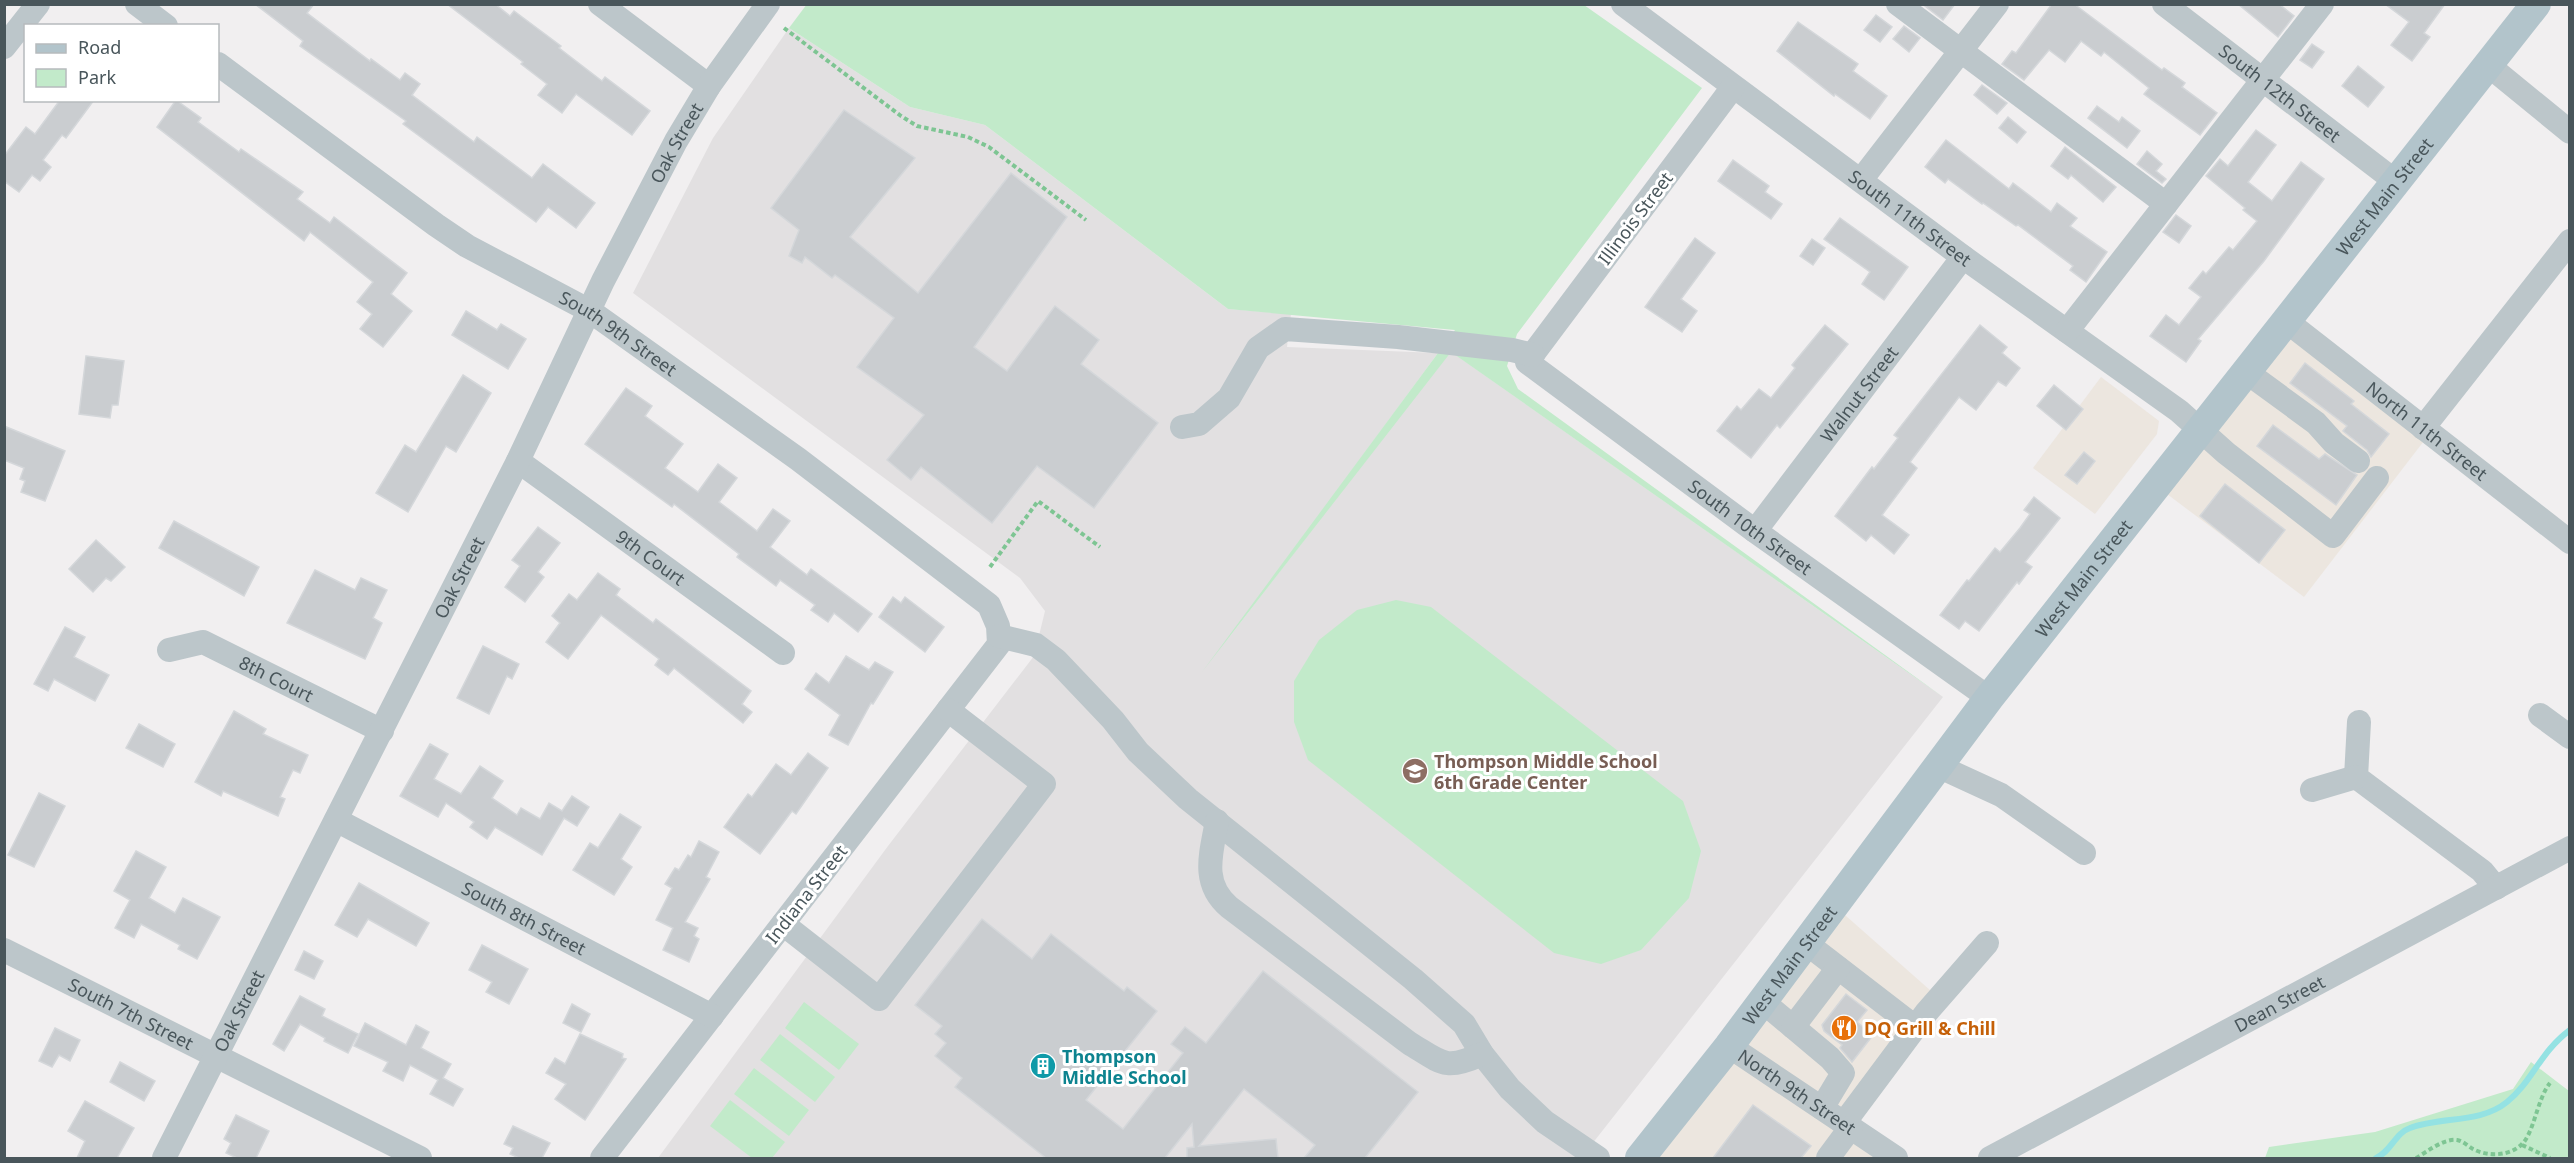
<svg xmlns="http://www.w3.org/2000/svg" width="2574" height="1163" viewBox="0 0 2574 1163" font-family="'Noto Sans',sans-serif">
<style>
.commercial{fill:#ece6df}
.education{fill:#e2e0e1}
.green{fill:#c2eaca}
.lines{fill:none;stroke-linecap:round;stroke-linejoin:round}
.stream{stroke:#94e2e3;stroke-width:6}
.building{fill:#cacdd0;stroke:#d4d7da;stroke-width:1.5}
.path{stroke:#7ec593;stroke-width:4;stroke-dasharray:4.5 3;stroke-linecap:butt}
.minor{stroke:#bcc6ca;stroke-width:24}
.major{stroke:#b2c4cb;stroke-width:30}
.labels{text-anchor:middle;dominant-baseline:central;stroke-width:6;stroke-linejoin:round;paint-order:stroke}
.street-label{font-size:18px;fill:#49565b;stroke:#fff}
.education-label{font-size:18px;font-weight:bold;fill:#785e54;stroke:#fff;text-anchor:start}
.food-label{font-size:18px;font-weight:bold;fill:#c56008;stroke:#fff;text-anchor:start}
.culture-label{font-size:18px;font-weight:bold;fill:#0d838f;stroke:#fff;text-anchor:start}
</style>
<rect width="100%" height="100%" fill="#f1eff0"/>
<!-- commercial -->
<g class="commercial">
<path d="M2285 327 2427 437 2304 597 2159 488Z"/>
<path d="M2101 377 2159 421 2157 434 2095 514 2033 468Z"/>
<path d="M1837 908 1939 998 1847 1118 1737 1045Z"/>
<path d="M1730 1051 1890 1158H1645Z"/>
</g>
<!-- education -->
<path class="education" d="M789 28 910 107 985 125 1228 309 1291 314 1287 347 1438 353 1227 640 1450 351 1943 697 1581 1158H658L888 846 1034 656 1045 611 1020 578 633 293 713 138Z"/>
<!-- green -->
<g class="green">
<path d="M807 4 1584 5 1702 88 1517 334 1507 366 1518 389 1943 697 1451 352 1202 672 1455 330 1228 309 985 125 910 107 789 28Z"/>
<path d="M1396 600 1431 607 1683 801 1701 851 1689 898 1641 950 1601 964 1554 953 1308 760 1294 722V681L1319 640 1357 610Z"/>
<path d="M804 1002 859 1044 839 1070 785 1028Z"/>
<path d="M780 1034 835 1077 815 1102 760 1060Z"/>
<path d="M2531 1062 2569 1091V1158H2265L2269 1147 2375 1132 2513 1089Z"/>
<path d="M754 1068 809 1110 789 1136 734 1094Z"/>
<path d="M730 1100 785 1142 772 1158H752L710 1126Z"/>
</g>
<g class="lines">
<!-- stream -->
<path class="stream" d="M2376 1158C2391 1152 2395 1133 2410 1128 2441 1116 2480 1124 2507 1102 2532 1082 2540 1052 2570 1030"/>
</g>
<!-- building -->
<g class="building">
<path d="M255 4H314L307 13 370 61 371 59 400 80 405 73 420 84 412 95 474 142 477 137 532 178 543 164 595 203 576 228 548 207 536 222 403 124 406 121 300 46 303 41Z"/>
<path d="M447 4H495L510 16 514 11 561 46 559 48 602 81 605 77 650 111 632 135 576 94 562 113 538 95 547 84 521 64 523 62Z"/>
<path d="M1926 4H1955L1943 20 1925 6Z"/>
<path d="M2052 4H2074L2162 70 2164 68 2185 83 2182 87 2217 113 2200 135 2144 94 2149 88 2104 52 2101 56 2081 41 2065 62 2049 50 2024 80 2002 64 2012 51 2016 53Z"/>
<path d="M2238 4H2279L2294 16 2278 37Z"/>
<path d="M2385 4H2445L2424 33 2430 37 2412 61 2391 45 2409 22Z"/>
<path d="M1876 15 1892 27 1880 42 1864 30Z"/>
<path d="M1798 22 1858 64 1853 71 1887 96 1870 119 1835 94 1834 96 1777 51Z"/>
<path d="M1904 26 1920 38 1909 52 1893 39Z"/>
<path d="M2312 44 2324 52 2312 68 2300 60Z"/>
<path d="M2358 66 2384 87 2368 107 2342 86Z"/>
<path d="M1982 85 2007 103 1997 114 1974 95Z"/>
<path d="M60 100H94L66 138 62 135 43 160 51 167 40 181 32 175 19 192 4 181V156L26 127 35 134Z"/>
<path d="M176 100 201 118 198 122 239 152 241 149 303 192 297 199 330 223 334 217 407 273 391 294 412 311 383 347 360 329 372 314 357 302 373 282 310 232 304 241 157 127Z"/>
<path d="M2097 106 2119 122 2122 117 2140 131 2127 148 2088 118Z"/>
<path d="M844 110 915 158 850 237 918 293 1011 173 1067 217 974 347 1007 371 1055 306 1099 340 1081 364 1158 423 1094 508 1037 466 992 523 921 467 911 480 887 460 924 415 857 367 894 318 835 275 832 278 805 257 802 263 789 256 799 230 771 208Z"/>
<path d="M2008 117 2026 132 2017 143 1999 128Z"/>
<path d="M2256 130 2276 145 2248 182 2272 201 2301 162 2324 179 2264 261 2198 339 2201 341 2186 362 2150 336 2166 315 2179 325 2201 297 2189 288 2203 271 2206 274 2229 247 2233 250 2257 221 2243 210 2245 208 2206 176 2220 159 2228 166Z"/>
<path d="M1946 140 2009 189 2013 183 2051 212 2057 203 2077 218 2070 226 2107 252 2086 282 2070 270 2073 266 2018 225 2016 226 1983 203 1982 204 1948 179 1945 183 1925 167Z"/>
<path d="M2065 147 2116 187 2103 202 2071 175 2068 179 2051 166Z"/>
<path d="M2147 151 2162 164 2156 171 2166 179 2162 183 2137 164Z"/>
<path d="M1733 160 1769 186 1765 192 1782 204 1771 219 1718 181Z"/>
<path d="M2176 215 2191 226 2179 243 2163 232Z"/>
<path d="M1840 218 1908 267 1884 300 1862 284 1870 272 1824 239Z"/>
<path d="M1695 238 1715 253 1681 299 1697 311 1682 332 1645 307Z"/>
<path d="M1812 239 1825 248 1813 265 1800 256Z"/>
<path d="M466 311 497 330 501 324 526 339 508 369 452 335Z"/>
<path d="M1825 325 1848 344 1780 428 1777 425 1751 458 1717 431 1737 406 1741 410 1759 389 1771 398 1795 368 1792 365Z"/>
<path d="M1980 325 2007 347 2002 353 2020 368 2006 386 1998 381 1976 410 1959 397 1910 462 1917 468 1882 515 1909 535 1894 554 1871 535 1866 541 1835 516 1872 467 1874 469 1898 438 1894 435Z"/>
<path d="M86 356 124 361 118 405H112L110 418 79 414Z"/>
<path d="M2305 363 2354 401 2351 404 2389 434 2371 457 2367 450 2343 431 2347 426 2290 383Z"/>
<path d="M463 375 491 393 456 452 446 446 408 512 376 493 405 445 416 452Z"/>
<path d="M2054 385 2083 409 2066 430 2037 406Z"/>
<path d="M626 388 652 406 645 416 683 444 665 468 698 492 718 464 737 478 719 502 757 531 773 509 790 521 770 547 807 575 811 569 872 614 858 632 834 613 828 622 811 610 815 605 780 580 776 586 737 557 739 554 674 504 672 507 585 444Z"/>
<path d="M2273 425 2319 459 2325 454 2357 475 2336 505 2257 446Z"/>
<path d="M4 426 65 451 45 501 21 492 25 481 20 479 24 468 4 460Z"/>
<path d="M2084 452 2095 461 2077 484 2065 475Z"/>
<path d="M2225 484 2285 530 2259 563 2200 516Z"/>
<path d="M2034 497 2060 518 2025 562 2032 567 2019 584 2017 582 1979 631 1965 621 1959 629 1940 615 1967 580 1969 581 1995 548 2000 552 2020 528 2030 514 2024 510Z"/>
<path d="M174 521 259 567 244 596 159 548Z"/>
<path d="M538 527 560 543 538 572 544 577 525 602 505 587 520 566 512 560Z"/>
<path d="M96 540 125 567 111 581 106 578 93 592 69 569Z"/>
<path d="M315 570 355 590 361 578 387 590 373 618 382 623 365 659 287 623Z"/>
<path d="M598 573 620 589 616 595 653 623 656 619 751 691 742 704 752 712 743 723 674 668 668 675 655 665 659 659 601 615 568 659 546 642 560 623 552 616 569 594 577 600Z"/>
<path d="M893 597 901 603 905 597 944 627 925 652 879 617Z"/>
<path d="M65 627 85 637 74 657 109 675 95 701 54 679 48 691 34 684Z"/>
<path d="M483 646 519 664 512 679 507 676 489 714 457 698Z"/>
<path d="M846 656 869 670 875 662 893 672 873 704 871 703 848 745 829 735 840 715 805 689 816 673 829 683Z"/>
<path d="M234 711 266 729 263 734 308 755 300 773 293 770 280 797 285 799 278 816 223 791 221 796 195 782Z"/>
<path d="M139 724 175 744 163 767 126 748Z"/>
<path d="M430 744 448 754 434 779 461 794 480 766 503 781 492 798 517 815 521 808 540 819 549 803 562 811 572 796 589 807 577 826 564 818 542 855 495 827 487 839 470 827 474 822 446 803 438 817 400 796Z"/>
<path d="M808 753 828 768 796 814 792 811 760 854 724 827 748 794 752 797 776 764 791 775Z"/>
<path d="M39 793 65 806 34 867 8 855Z"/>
<path d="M620 814 641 827 621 859 632 867 614 895 573 870 590 843 598 848Z"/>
<path d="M699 841 719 852 706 877 710 879 685 922 698 928 694 936 699 939 689 962 663 950 673 928 656 920 672 888 665 884 675 868 679 870 688 855 691 857Z"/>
<path d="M136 851 166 867 149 898 175 913 183 898 220 917 197 959 178 949 180 945 141 924 134 938 115 928 130 900 114 891Z"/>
<path d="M359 883 429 923 416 946 368 919 357 937 335 925Z"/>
<path d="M982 919 1032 959 1051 934 1124 991 1127 987 1157 1011 1086 1100 1123 1129 1183 1053 1171 1044 1185 1027 1206 1043 1263 971 1418 1092 1365 1158H1304L1315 1145 1244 1089 1199 1146 1276 1139 1278 1158H1187V1148L1194 1147 1192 1124 1165 1158H1046L955 1087 962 1078 935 1056 946 1043 935 1034 942 1026 915 1005Z"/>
<path d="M482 945 528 969 509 1004 486 992 492 982 469 970Z"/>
<path d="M304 951 323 961 314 979 295 970Z"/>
<path d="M1846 994 1867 1010 1857 1022 1873 1035 1852 1062 1840 1048 1842 1045 1824 1031 1822 1025Z"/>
<path d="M300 996 325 1009 322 1016 358 1034 348 1053 324 1041 325 1038 300 1024 284 1051 273 1044Z"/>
<path d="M572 1004 590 1014 581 1032 563 1023Z"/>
<path d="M365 1023 406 1045 416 1025 429 1032 421 1048 451 1064 443 1078 463 1089 453 1106 430 1094 438 1080 410 1065 403 1081 383 1071 388 1062 354 1046Z"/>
<path d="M55 1028 80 1040 70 1061 59 1055 52 1067 39 1061Z"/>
<path d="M580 1034 623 1054 622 1058 626 1059 585 1120 555 1099 566 1084 546 1073 555 1058 565 1064Z"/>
<path d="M120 1062 155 1081 144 1101 110 1082Z"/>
<path d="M85 1101 134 1128 117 1158H77L85 1141 68 1131Z"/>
<path d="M1753 1105 1811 1146 1801 1158H1713Z"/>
<path d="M236 1115 269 1131 256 1158H237L226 1153 231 1143 224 1139Z"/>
<path d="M513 1126 550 1143 542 1158H519L510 1154 513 1148 504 1144Z"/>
</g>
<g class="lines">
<!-- path -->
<g class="path">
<path d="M784 28 901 116 917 126 968 137 989 147 1086 220"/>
<path d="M990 567 1038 501 1100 547"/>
<path d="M2522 1145 2550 1158"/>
<path d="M2416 1158C2427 1152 2444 1138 2457 1140 2463 1141 2468 1146 2473 1149 2488 1157 2509 1156 2521 1145 2534 1134 2537 1099 2550 1083"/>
</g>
<!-- minor -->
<g class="minor">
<path d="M137 4 166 26"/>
<path d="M600 4 709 86"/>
<path id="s1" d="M1623 4 1963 257 2179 411 2226 453 2333 536 2377 478"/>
<path d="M1898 4 2166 204"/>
<path id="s2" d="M2164 4 2395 181"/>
<path d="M4 47 38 4"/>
<path id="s3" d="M218 64 436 225 467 246 590 311 798 459 989 605 998 626 999 644 602 1158"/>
<path d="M2488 65 2570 132"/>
<path id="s4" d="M1733 87 1527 362 1755 531 1989 698"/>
<path d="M1861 180 1997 4"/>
<path id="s5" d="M2285 320 2570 542"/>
<path d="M2067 331 2322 4"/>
<path d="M2245 371 2316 423 2334 443 2358 461"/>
<path d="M1182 427 1199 424 1229 398 1258 348 1285 329 1398 337 1512 350 1533 355"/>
<path d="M2423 428 2570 241"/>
<path id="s6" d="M518 461 783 653"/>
<path id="s7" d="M1755 531 1963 257"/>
<path d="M999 636 1036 645 1056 660 1113 720 1138 752 1188 799 1413 979 1464 1024 1482 1054 1510 1089 1545 1122 1598 1158"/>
<path id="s8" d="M169 650 203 642 382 731"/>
<path d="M2540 715 2570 737"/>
<path d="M2359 722 2356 777 2482 871 2496 888"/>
<path d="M1938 766 2001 795 2084 853"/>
<path d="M2312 790 2356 777"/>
<path id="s9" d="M336 820 712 1016"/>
<path d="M1217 821C1211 854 1201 883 1229 907L1409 1043C1442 1063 1445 1071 1482 1054"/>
<path d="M783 924 879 999 1044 784 948 710"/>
<path d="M1806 943 1915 1027"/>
<path id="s10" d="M4 950 420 1158"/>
<path d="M1762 1001 1830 1058 1843 1073 1822 1108"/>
<path d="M1793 1027 1838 968"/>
<path id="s11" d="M1729 1046 1896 1158"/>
<path d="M1844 1123 1926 1013 1987 943"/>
<path id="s12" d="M164 1158 518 461 603 281 676 141 709 86 768 4"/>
<path d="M1828 1158 1851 1127"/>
<path id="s13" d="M1990 1158 2570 848"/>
</g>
<!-- major -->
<path class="major" id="s14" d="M1640 1158 1729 1046 1989 698 2536 4"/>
</g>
<!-- icons -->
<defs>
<g id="school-disc" transform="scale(1.35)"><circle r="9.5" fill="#8d6e63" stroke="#fff"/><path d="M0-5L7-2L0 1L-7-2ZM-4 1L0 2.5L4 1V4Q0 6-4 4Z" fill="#fff"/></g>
<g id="restaurant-disc" transform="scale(1.35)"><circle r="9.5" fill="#e8710a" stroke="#fff"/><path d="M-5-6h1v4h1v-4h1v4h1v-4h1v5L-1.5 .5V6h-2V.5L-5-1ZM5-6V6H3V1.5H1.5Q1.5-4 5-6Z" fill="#fff"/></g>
<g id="building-disc" transform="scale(1.35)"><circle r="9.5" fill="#0f9aa8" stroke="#fff"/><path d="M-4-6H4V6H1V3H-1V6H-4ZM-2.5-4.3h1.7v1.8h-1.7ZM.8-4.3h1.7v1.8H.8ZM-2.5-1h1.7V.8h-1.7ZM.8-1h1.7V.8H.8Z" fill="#fff"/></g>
</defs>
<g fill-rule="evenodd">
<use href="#school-disc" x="1415" y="771"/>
<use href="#restaurant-disc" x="1844" y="1028"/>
<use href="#building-disc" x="1043" y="1066"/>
</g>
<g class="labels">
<!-- street labels -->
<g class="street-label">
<text stroke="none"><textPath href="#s2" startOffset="146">South 12th Street</textPath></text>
<text stroke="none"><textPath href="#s12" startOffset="1137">Oak Street</textPath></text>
<text stroke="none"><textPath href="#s14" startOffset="1216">West Main Street</textPath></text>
<text transform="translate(1635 218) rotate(-53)">Illinois Street</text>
<text stroke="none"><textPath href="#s1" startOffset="358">South 11th Street</textPath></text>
<text stroke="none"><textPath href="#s3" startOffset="483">South 9th Street</textPath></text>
<text stroke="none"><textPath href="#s7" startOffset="172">Walnut Street</textPath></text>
<text stroke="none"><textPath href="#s5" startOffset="180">North 11th Street</textPath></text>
<text stroke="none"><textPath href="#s4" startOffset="621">South 10th Street</textPath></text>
<text stroke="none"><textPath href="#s6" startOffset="164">9th Court</textPath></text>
<text stroke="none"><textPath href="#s12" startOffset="651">Oak Street</textPath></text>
<text stroke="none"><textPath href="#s14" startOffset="730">West Main Street</textPath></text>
<text stroke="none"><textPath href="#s8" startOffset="117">8th Court</textPath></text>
<text transform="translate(806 894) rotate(-52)">Indiana Street</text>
<text stroke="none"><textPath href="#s9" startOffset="212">South 8th Street</textPath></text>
<text stroke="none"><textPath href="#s14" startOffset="244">West Main Street</textPath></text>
<text stroke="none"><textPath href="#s13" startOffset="328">Dean Street</textPath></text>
<text stroke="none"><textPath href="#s12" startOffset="165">Oak Street</textPath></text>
<text stroke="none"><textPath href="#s10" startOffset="142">South 7th Street</textPath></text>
<text stroke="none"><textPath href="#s11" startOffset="82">North 9th Street</textPath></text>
</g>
<!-- education labels -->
<g class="education-label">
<text x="1434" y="761">Thompson Middle School<tspan x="1434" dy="21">6th Grade Center</tspan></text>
</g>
<!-- food labels -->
<g class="food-label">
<text x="1864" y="1028">DQ Grill &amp; Chill</text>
</g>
<!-- culture labels -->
<g class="culture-label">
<text x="1062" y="1056">Thompson<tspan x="1062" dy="21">Middle School</tspan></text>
</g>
</g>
<!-- border -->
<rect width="2574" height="1163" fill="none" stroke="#49565b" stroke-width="12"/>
<!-- legend -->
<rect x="24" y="24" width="195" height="78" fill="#ffffff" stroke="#b6bbbd" stroke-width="1.5"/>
<rect x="36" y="44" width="30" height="9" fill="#b2c4cb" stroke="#b6bbbd" stroke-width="1.5"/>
<text x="78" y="54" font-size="18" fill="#49565b">Road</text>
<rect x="36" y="69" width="30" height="18" fill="#c2eaca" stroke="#b6bbbd" stroke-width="1.5"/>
<text x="78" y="84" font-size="18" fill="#49565b">Park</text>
</svg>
